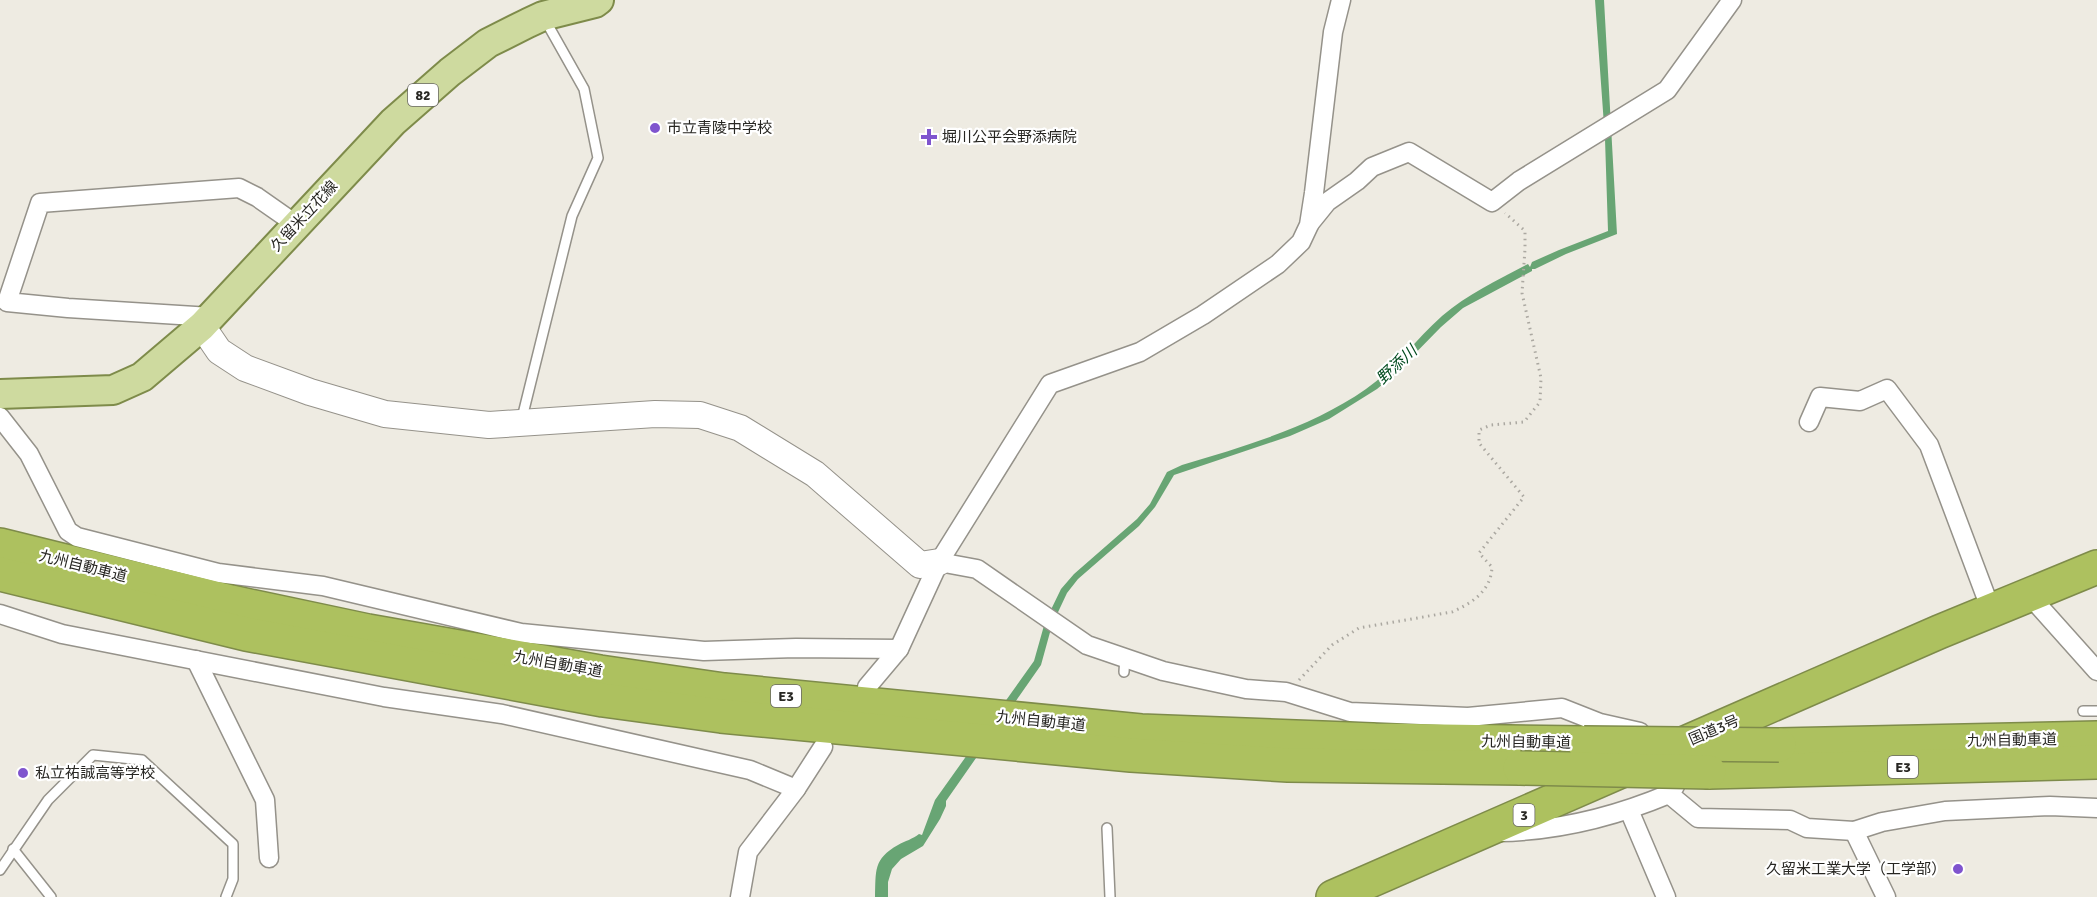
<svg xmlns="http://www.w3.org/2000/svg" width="2097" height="897" viewBox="0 0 2097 897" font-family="Signika,'Noto Sans JP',sans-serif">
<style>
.water{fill:#68a574}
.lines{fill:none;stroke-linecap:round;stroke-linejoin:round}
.lane-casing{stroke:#95928a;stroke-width:12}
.street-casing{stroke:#95928a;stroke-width:21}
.secondary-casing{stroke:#95928a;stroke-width:28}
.primary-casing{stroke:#7e8b4a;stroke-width:32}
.highway-casing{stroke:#7e8b4a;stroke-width:36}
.path{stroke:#aba8a1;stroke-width:3;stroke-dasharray:1.5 4.5;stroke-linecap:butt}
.lane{stroke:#fff;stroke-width:9}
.street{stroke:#fff;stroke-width:18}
.secondary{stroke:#fff;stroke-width:26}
.primary{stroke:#ceda9f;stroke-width:28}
.highway{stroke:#adc15f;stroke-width:33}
.highway-bridge-casing{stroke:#7e8b4a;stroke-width:36;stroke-linecap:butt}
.highway-bridge{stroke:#adc15f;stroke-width:33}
.poi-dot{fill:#7f54ce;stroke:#fff;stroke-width:2}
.labels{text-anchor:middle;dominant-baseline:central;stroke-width:4.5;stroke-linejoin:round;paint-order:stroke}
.shield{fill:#fff;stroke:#686764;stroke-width:1.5}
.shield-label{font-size:14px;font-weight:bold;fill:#272622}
.poi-label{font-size:15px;fill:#272622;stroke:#fff;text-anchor:start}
.street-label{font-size:15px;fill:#272622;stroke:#fff}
.water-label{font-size:16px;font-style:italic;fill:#014b1e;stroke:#fff}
</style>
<rect width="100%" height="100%" fill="#eeebe2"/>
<!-- water -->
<path class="water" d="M1595 0H1604L1617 234 1566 254 1535 269H1532V271L1463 308 1441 327 1395 374 1377 389 1329 419 1290 436 1174 475 1155 507 1139 526 1078 579 1067 593 1052 625 1041 665 946 801V806L940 819 923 846 901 859 892 869 888 882V897H875C876 871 873 859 898 845 905 841 913 839 919 834L922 835 935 800 1034 661 1045 622 1061 589 1074 574 1137 519 1150 504 1167 472 1182 465C1245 446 1312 427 1366 389 1395 369 1416 339 1442 316 1468 294 1498 280 1528 264L1530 267 1532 262 1559 250 1608 231 1605 139Z"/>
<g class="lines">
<!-- lane casing -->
<g class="lane-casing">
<g id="lane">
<path d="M521 422 572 216 598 158 584 89 544 18"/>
<path d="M1124 672 1125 657"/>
<path d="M2083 711H2097"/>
<path d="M1107 828 1110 897"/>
<path d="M13 849 51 897"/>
<path d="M0 870 48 800 93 755 142 760 233 844V879L226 897"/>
</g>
</g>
<!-- street casing -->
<g class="street-casing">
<g id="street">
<path d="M1310 223 1327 202 1357 181 1372 167 1409 152 1492 202 1519 181 1667 90 1732 0"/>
<path d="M211 317 68 308 7 302 40 203 239 188 257 197 297 225"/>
<path d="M0 417 29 454 68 531 77 537 218 573 323 586 521 633 704 651 796 648 899 649"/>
<path d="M1809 422 1820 397 1860 401 1887 389 1929 445 1991 610"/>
<path d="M939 562 977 569 1087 645 1163 671 1246 689 1286 692 1350 712 1468 717 1562 708 1600 723 1640 732"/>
<path d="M2029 595 2097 671"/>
<path d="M0 614 62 634 384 697 502 714 750 770 796 789"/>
<path d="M196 660 265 800 269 858"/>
<path d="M867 687 899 649 939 562 1050 384 1140 352 1203 315 1278 264 1301 242 1309 225 1314 193 1333 32 1341 0"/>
<path d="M1669 794 1698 818 1790 820 1807 828 1854 831 1882 822 1945 811 2050 806 2097 808"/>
<path d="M1629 810 1666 897"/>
<path d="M1854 831 1886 897"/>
<path d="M1499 832C1559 831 1614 817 1669 794L1675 786"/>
<path d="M740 897 748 852 796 789 823 747"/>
</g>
</g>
<!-- secondary casing -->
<g class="secondary-casing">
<path id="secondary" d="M202 326 219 351 245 368 310 392 385 414 489 425 655 414 700 415 740 428 815 474 920 565 939 562"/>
</g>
<!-- primary casing -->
<g class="primary-casing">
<path id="primary" d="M0 394 113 390 142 377 202 326 393 122 450 72 488 43 528 23 543 16 595 3 599 0"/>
</g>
<!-- highway casing -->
<g class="highway-casing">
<g id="highway">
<path d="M0 545 231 602 368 631 600 672 724 690 1141 731 1375 740 1584 743"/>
<path d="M0 574 246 634 603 700 721 716 1131 755 1288 765 1520 768"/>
<path d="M1779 745 2097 738"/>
<path d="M1678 746 1939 632 2097 567"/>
<path d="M1709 772 2097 762"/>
<path d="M1333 897 1628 768"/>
</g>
</g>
<!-- path -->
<path class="path" d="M1299 680 1332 645 1359 628 1452 612C1472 603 1491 591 1492 567L1479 553 1524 497 1479 443V430L1491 425 1524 422 1540 402 1541 378 1522 293 1525 249V231L1505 213"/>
<!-- lane -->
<use href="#lane" class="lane"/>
<!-- street -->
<use href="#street" class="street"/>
<!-- secondary -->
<use href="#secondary" class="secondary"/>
<!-- primary -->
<use href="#primary" class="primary"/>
<!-- highway -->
<use href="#highway" class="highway"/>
<!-- highway-bridge casing -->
<g class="highway-bridge-casing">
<g id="highway-bridge">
<path d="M1584 743 1779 745"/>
<path d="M1520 768 1709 772"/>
</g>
</g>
<!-- highway-bridge -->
<use href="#highway-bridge" class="highway-bridge"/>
</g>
<!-- markers -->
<g class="poi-dot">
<circle cx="655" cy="128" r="6"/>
<path d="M926 128h6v6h6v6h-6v6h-6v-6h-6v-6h6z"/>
<circle cx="23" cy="773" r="6"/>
<circle cx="1958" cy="869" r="6"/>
</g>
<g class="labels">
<!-- shield labels -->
<g class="shield">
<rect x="408" y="84" width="30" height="22" rx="4.5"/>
<rect x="771" y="685" width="30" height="22" rx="4.5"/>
<rect x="1888" y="756" width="30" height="22" rx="4.5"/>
<rect x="1513.5" y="804" width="21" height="22" rx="4.5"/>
</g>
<g class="shield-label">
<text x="423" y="95">82</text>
<text x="786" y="696">E3</text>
<text x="1903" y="767">E3</text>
<text x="1524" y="815">3</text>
</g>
<!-- poi labels -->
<g class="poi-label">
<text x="667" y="128">市立青陵中学校</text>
<text x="942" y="137">堀川公平会野添病院</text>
<text x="35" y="773">私立祐誠高等学校</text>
<text x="1946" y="869" text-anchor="end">久留米工業大学（工学部）</text>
</g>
<!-- street labels -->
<g class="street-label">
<text transform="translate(304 216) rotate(-47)">久留米立花線</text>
<text transform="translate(83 566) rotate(14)">九州自動車道</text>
<text transform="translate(558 664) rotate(10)">九州自動車道</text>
<text transform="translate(1041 721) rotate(6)">九州自動車道</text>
<text transform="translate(1714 730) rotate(-23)">国道3号</text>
<text transform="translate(2012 740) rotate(-1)">九州自動車道</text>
<text transform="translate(1526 742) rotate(1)">九州自動車道</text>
</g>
<!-- water labels -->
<g class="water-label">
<text transform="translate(1397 365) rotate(-43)">野添川</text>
</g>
</g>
</svg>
